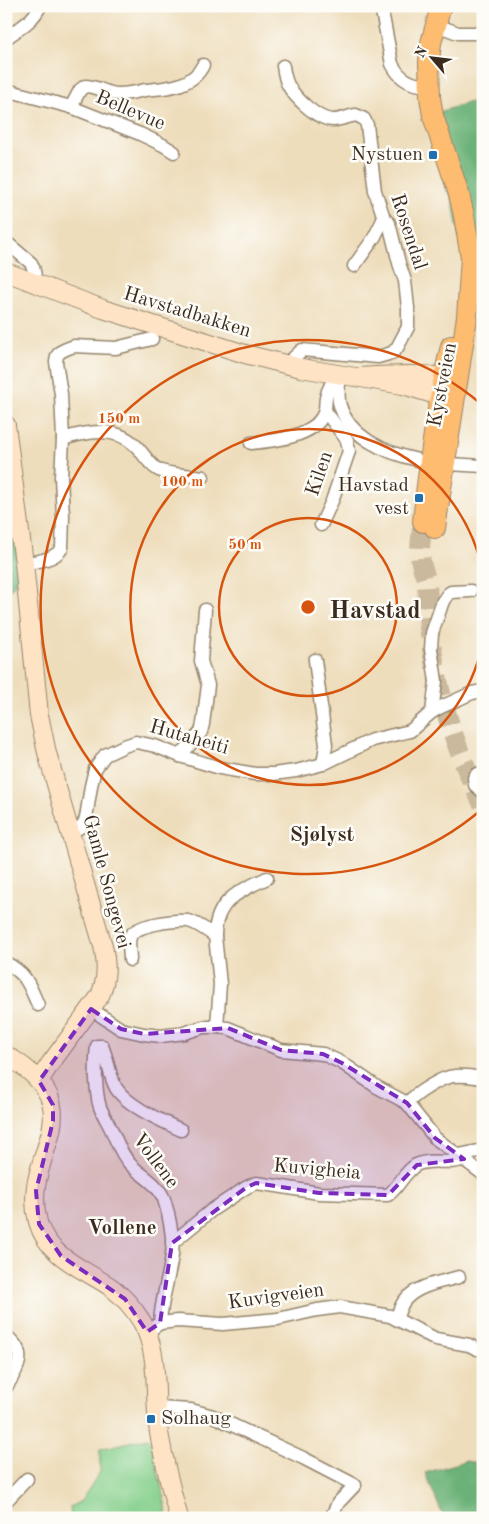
<svg xmlns="http://www.w3.org/2000/svg" width="489" height="1524" viewBox="0 0 489 1524" font-family="'Old Standard TT',serif">
<style>
.green{fill:#86d08d;stroke:#607d56}
.forest{fill:#6cb278;stroke:#546e4b}
.lines{fill:none;stroke-linecap:round;stroke-linejoin:round}
.primary-tunnel{stroke:#cab99c;stroke-width:20;stroke-dasharray:20 10;stroke-linecap:butt}
.minor-casing{stroke:#94846c;stroke-width:15}
.secondary-casing{stroke:#94846c;stroke-width:20}
.primary-casing{stroke:#94846c;stroke-width:22}
.minor{stroke:#fff;stroke-width:12}
.secondary{stroke:#fee4c5;stroke-width:18}
.primary{stroke:#fdbc6f;stroke-width:20}
.marked{fill:#7b2cbf;fill-opacity:0.2;stroke:#7b2cbf;stroke-width:4;stroke-dasharray:10 6;stroke-linejoin:round}
.ring{fill:none;stroke:#d7540e;stroke-width:2.5}
.poi-dot{fill:#1f6fb2;stroke:#fdfcf7;stroke-width:2}
.labels{text-anchor:middle;dominant-baseline:central;stroke-width:5;stroke-linejoin:round;paint-order:stroke}
.street-label{font-size:20px;fill:#3b2a1e;stroke:#fdfcf7}
.poi-label{font-size:20px;fill:#3b2a1e;stroke:#fdfcf7;text-anchor:end}
.neighbourhood-label{font-size:21px;font-weight:bold;fill:#3b2a1e;stroke:#fdfcf7}
.district-label{font-size:25px;font-weight:bold;fill:#3b2a1e;stroke:#fdfcf7}
.centre{fill:#d7540e;stroke:#fdfcf7;stroke-width:2.5}
.ring-label{font-size:15px;text-anchor:middle;font-weight:bold;fill:#d7540e;stroke:#fdfcf7;stroke-width:5;stroke-linejoin:round;paint-order:stroke}
</style>
<rect width="100%" height="100%" fill="#fdfcf7"/>
<filter id="ink" filterUnits="userSpaceOnUse"><feTurbulence type="fractalNoise" baseFrequency=".02" numOctaves="2"/><feDisplacementMap in="SourceGraphic" scale="10" xChannelSelector="R" yChannelSelector="G"/><feConvolveMatrix kernelMatrix="1 2 1 2 8 2 1 2 1" color-interpolation-filters="sRGB"/></filter>
<filter id="wash" filterUnits="userSpaceOnUse"><feTurbulence type="fractalNoise" baseFrequency=".0096" numOctaves="4" result="noise"/><feDisplacementMap in="SourceGraphic" scale="20" xChannelSelector="R" yChannelSelector="G"/><feGaussianBlur stdDeviation="1.12" result="paint"/><feColorMatrix in="noise" values="0 0 0 0 0 0 0 0 0 0 0 0 0 0 0 0 0 1.4 0 .05"/><feComposite in="paint" operator="in"/></filter>
<g filter="url(#wash)">
<rect width="100%" height="100%" fill="#edb"/>
<!-- green -->
<path class="green" d="M148 1438 152 1446 167 1512 162 1514 160 1518H71L70 1507 81 1501 100 1472V1449Z"/>
<!-- forest -->
<g class="forest">
<path d="M483 98C483 104 483 109 483 115 482 128 477 143 483 155V297L479 295 466 274 436 113Z"/>
<path d="M6 401 13 436 25 575 6 593Z"/>
<path d="M466 1461 483 1465V1518H444L425 1473Z"/>
</g>
</g>
<g filter="url(#ink)">
<g class="lines">
<!-- primary-tunnel -->
<path class="primary-tunnel" d="M422 528C421 538 419 551 421 562 422 569 426 576 427 584 428 594 427 604 428 615 433 680 453 746 483 804"/>
<!-- minor casing -->
<g class="minor-casing">
<g id="minor">
<path d="M381 6 392 64C400 80 413 86 429 85"/>
<path d="M436 25 458 33H483"/>
<path d="M6 38C19 29 34 20 40 6"/>
<path d="M283 66C284 73 285 79 288 85 295 98 318 120 333 120 341 120 349 116 356 115L364 119 367 125 375 191 384 218 389 223 399 263 405 281 408 308V327L397 348 392 353 378 357 302 350 286 365"/>
<path d="M6 90 71 107 140 134 163 145 174 152"/>
<path d="M71 107 80 90 85 86C98 86 106 94 118 94 127 94 137 92 145 90 166 88 193 87 203 65"/>
<path d="M6 242 31 263C35 270 35 276 35 284"/>
<path d="M354 266 374 238 384 218"/>
<path d="M339 374C339 383 338 393 339 402 347 437 386 453 418 460"/>
<path d="M63 439C88 431 116 426 136 446 143 453 149 464 157 469 166 475 191 475 203 477"/>
<path d="M251 443C273 441 315 437 324 413 326 408 325 403 326 398 328 388 332 381 339 374"/>
<path d="M449 464 483 466"/>
<path d="M321 525 332 501 349 451 347 440 325 411"/>
<path d="M24 563C36 562 55 560 62 548L63 516 61 477 63 439 61 394 56 362 57 356 60 352 66 349 74 346 116 348 152 339"/>
<path d="M315 660 326 745 323 764"/>
<path d="M432 712 436 681 431 649 432 633 443 601 448 594 451 592 471 591"/>
<path d="M180 756 201 732 203 724 208 685 201 661 205 610"/>
<path d="M483 772 476 775 474 778 475 785 483 792"/>
<path d="M71 831 79 828 83 825 86 818 91 786 95 769 105 755 124 746 136 742 155 746 180 756 220 768 255 774H273L296 771 323 764 372 740 410 731 432 712 441 707 472 693 483 691"/>
<path d="M215 936C215 901 239 891 267 878"/>
<path d="M6 963C27 974 29 985 38 1005"/>
<path d="M91 1009 121 1029 144 1034 161 1036 184 1033 203 1027H217L220 984 215 936C207 931 198 923 188 921 177 920 134 924 130 937 128 943 130 953 130 960"/>
<path d="M217 1027 228 1028 281 1050 323 1054 342 1063 377 1087 407 1103 435 1138 483 1174"/>
<path d="M407 1103C416 1094 442 1076 455 1076 464 1075 474 1077 483 1078"/>
<path d="M459 1155 483 1150"/>
<path d="M172 1243 212 1210 247 1187 256 1183 277 1186 319 1193 388 1195C399 1187 404 1172 416 1165 432 1157 449 1166 464 1159"/>
<path d="M396 1319C399 1312 400 1306 405 1300 417 1285 442 1282 459 1277"/>
<path d="M160 1323 178 1321 223 1324 278 1319 317 1310 340 1307 390 1316 436 1339 469 1345 477 1349"/>
<path d="M147 1332 160 1323C161 1300 169 1278 172 1255 174 1239 169 1214 164 1199 157 1182 141 1176 130 1164 121 1154 117 1142 112 1131 108 1122 103 1115 100 1107 95 1092 95 1061 97 1046H102C108 1059 109 1075 116 1088 127 1106 162 1121 181 1130"/>
<path d="M6 1336C28 1352 19 1368 6 1387"/>
<path d="M157 1408 191 1410 213 1416 303 1458 355 1485 338 1503 331 1518"/>
<path d="M6 1501 27 1479"/>
</g>
</g>
<!-- secondary casing -->
<g class="secondary-casing">
<g id="secondary">
<path d="M6 272 103 309 245 354 301 368 403 385 439 396 456 389C452 386 448 381 444 378 432 372 376 376 360 377"/>
<path d="M6 425 24 563 39 715 47 753 103 946C107 965 107 979 100 996L50 1064 39 1081"/>
<path d="M6 1055C101 1111 19 1152 38 1222 48 1258 85 1269 112 1288 124 1297 134 1309 142 1322 161 1356 153 1396 159 1433 164 1461 171 1490 179 1518"/>
</g>
</g>
<!-- primary casing -->
<g class="primary-casing">
<g id="primary">
<path d="M423 522C429 462 437 404 451 346"/>
<path d="M435 528 467 317 471 257 464 216 459 194 433 116 430 97 429 62 431 43 441 6"/>
</g>
</g>
<!-- minor -->
<use href="#minor" class="minor"/>
<!-- secondary -->
<use href="#secondary" class="secondary"/>
<!-- primary -->
<use href="#primary" class="primary"/>
</g>
</g>
<!-- marked area -->
<path class="marked" d="M91 1009 121 1029 144 1034 228 1028 281 1050 323 1054 342 1063 407 1103 435 1138 464 1159 417 1165 388 1195 319 1193 256 1183 247 1187 172 1243 160 1323 147 1332 125 1299 61 1256 39 1224 36 1191 53 1121V1105L39 1081Z"/>
<!-- distance rings -->
<g class="ring">
<circle cx="308" cy="607" r="89"/>
<path d="M483 641A178 178 0 1 1 483 573"/>
<path d="M481 810A267 267 0 1 1 481 404"/>
</g>
<!-- markers -->
<g class="poi-dot">
<rect x="428" y="150" width="10" height="10" rx="2.5"/>
<rect x="414" y="493" width="10" height="10" rx="2.5"/>
<rect x="146" y="1414" width="10" height="10" rx="2.5"/>
</g>
<g class="labels">
<!-- street labels -->
<g class="street-label">
<text transform="translate(130 111) rotate(23)">Bellevue</text>
<text transform="translate(408 232) rotate(72)">Rosendal</text>
<text transform="translate(187 313) rotate(17)">Havstadbakken</text>
<text transform="translate(443 385) rotate(-79)">Kystveien</text>
<text transform="translate(320 474) rotate(-71)">Kilen</text>
<text transform="translate(189 738) rotate(16)">Hutaheiti</text>
<text transform="translate(106 882) rotate(75)">Gamle Songevei</text>
<text transform="translate(155 1161) rotate(53)">Vollene</text>
<text transform="translate(317 1170) rotate(5)">Kuvigheia</text>
<text transform="translate(276 1297) rotate(-8)">Kuvigveien</text>
</g>
<!-- poi labels -->
<g class="poi-label">
<text x="423" y="155">Nystuen</text>
<text x="409" y="486">Havstad<tspan x="409" dy="23">vest</tspan></text>
<text x="161" y="1419" text-anchor="start">Solhaug</text>
</g>
<!-- neighbourhood labels -->
<g class="neighbourhood-label">
<text x="322" y="835">Sjølyst</text>
<text x="122" y="1228">Vollene</text>
</g>
<!-- district labels -->
<g class="district-label">
<text x="375" y="611">Havstad</text>
</g>
</g>
<circle cx="308" cy="607" r="8" class="centre"/>
<g class="ring-label">
<text x="119" y="423">150 m</text>
<text x="182" y="486">100 m</text>
<text x="245" y="549">50 m</text>
</g>
<!-- margin -->
<rect width="489" height="1524" fill="none" stroke="#fdfcf7" stroke-width="25"/>
<!-- north arrow -->
<g transform="translate(432 58) rotate(298)" stroke="#fdfcf7" stroke-width="4" paint-order="stroke">
<path d="M0-4L9 19L0 12L-9 19Z" fill="#3b2a1e"/>
<text y="-8" font-size="14" font-weight="bold" text-anchor="middle" fill="#3b2a1e">N</text>
</g>
</svg>
